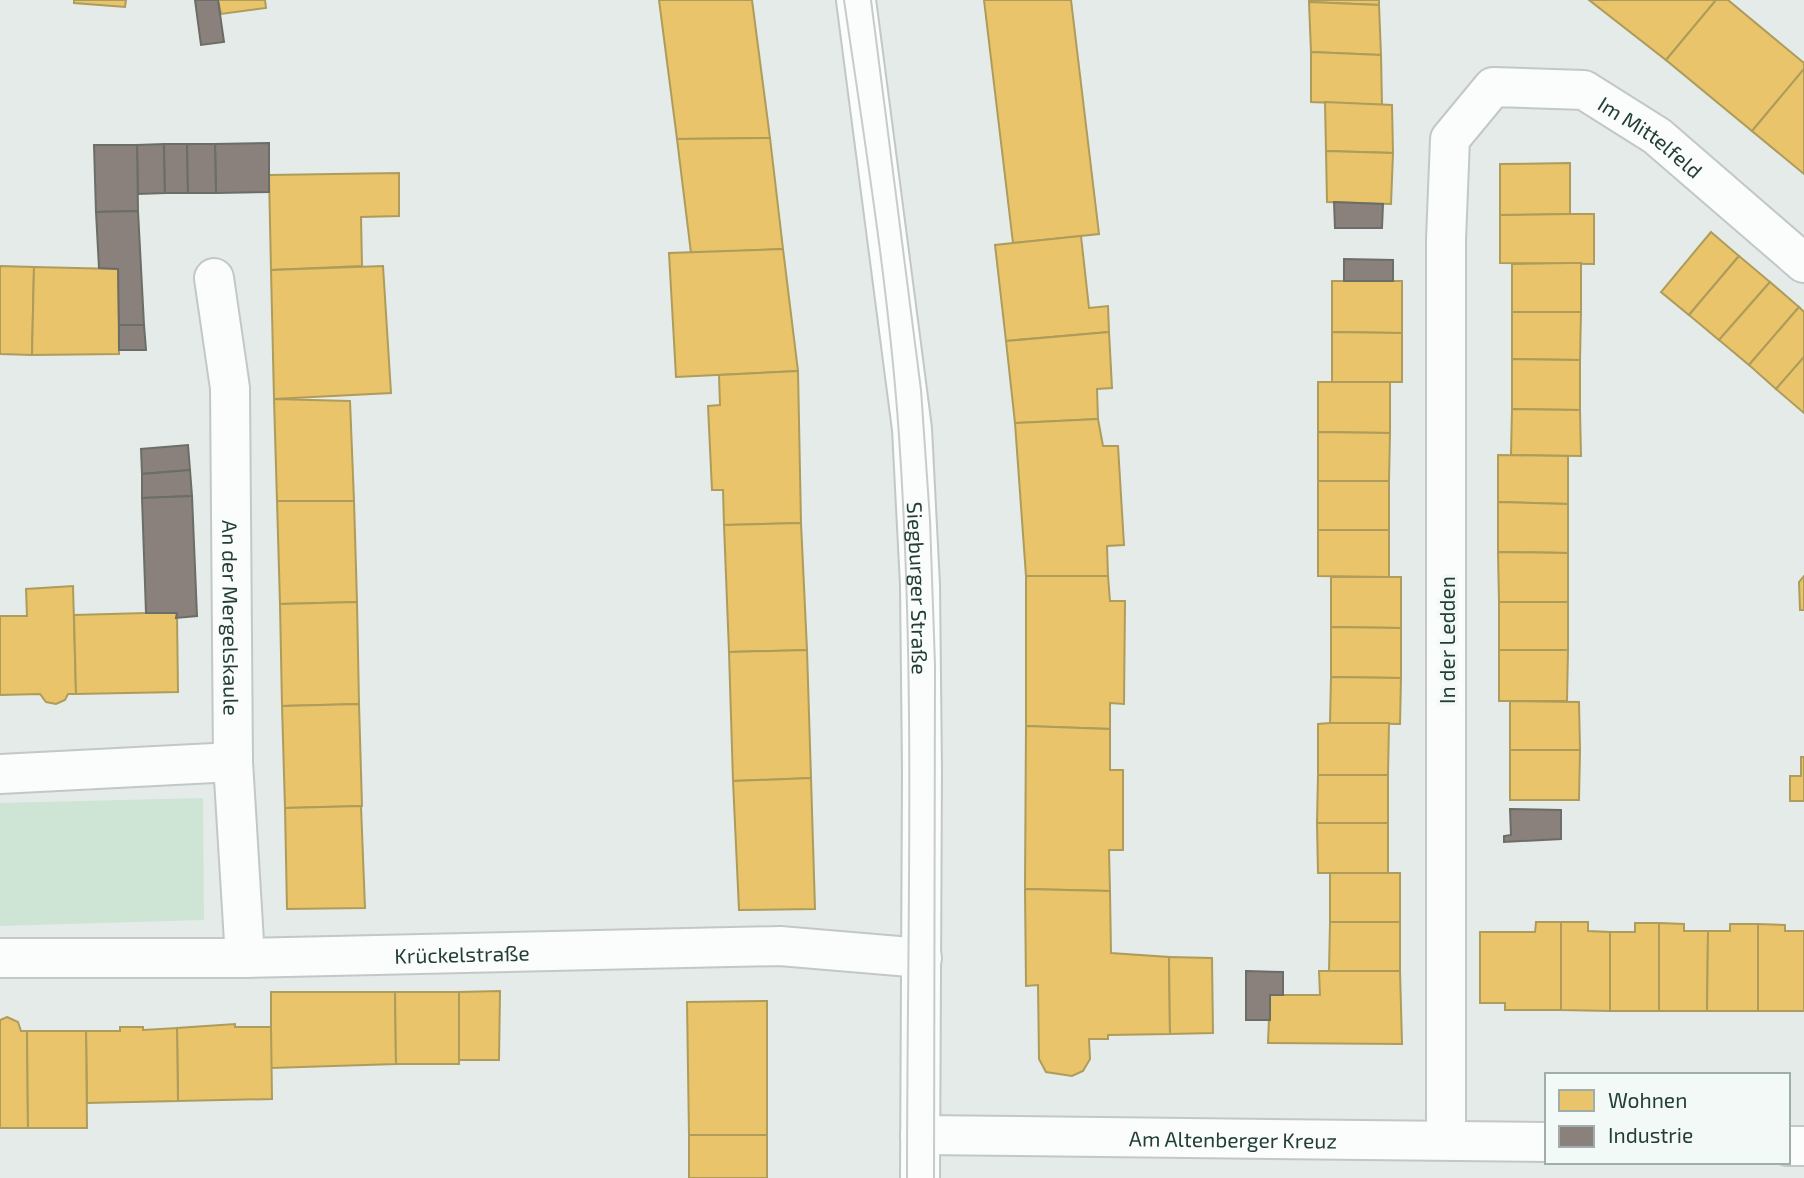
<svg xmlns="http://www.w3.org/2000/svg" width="1804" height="1178" viewBox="0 0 1804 1178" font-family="'Exo 2',sans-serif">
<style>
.green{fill:#cee4d5}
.homes{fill:#e9c46a;stroke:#ad9c5b;stroke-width:2}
.industry{fill:#8a817c;stroke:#6b6d67;stroke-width:2}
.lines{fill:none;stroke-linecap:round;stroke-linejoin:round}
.street-casing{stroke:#c2c8c5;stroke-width:42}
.secondary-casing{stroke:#c1c8c5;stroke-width:42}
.street{stroke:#fbfcfc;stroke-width:38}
.secondary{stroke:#fbfcfc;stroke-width:38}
.tram{stroke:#c7ccca;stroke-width:2}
.labels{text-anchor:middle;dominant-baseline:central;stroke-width:7;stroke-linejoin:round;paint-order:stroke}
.street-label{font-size:21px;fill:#223e37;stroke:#f3f9f6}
</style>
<rect width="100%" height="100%" fill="#e5ebe8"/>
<!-- green -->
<path class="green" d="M203 798 204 920 0 926V803Z"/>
<!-- homes -->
<g class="homes">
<path d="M74 0H126L125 7 74 3Z"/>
<path d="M218 0H265L266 8 221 14Z"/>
<path d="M659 0H752L770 138 677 139Z"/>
<path d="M984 0H1071L1099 234 1013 243Z"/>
<path d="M1309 0H1379V5L1309 2Z"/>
<path d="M1589 0H1716L1666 60Z"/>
<path d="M1716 0H1728L1804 63V69L1752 131 1666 60Z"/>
<path d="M1309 2 1379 5 1381 55 1311 52Z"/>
<path d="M1311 52 1381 55 1382 105 1311 102Z"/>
<path d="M1804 69V174L1752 131Z"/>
<path d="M1325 102 1392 105 1393 153 1326 151Z"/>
<path d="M770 138 783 249 691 253 677 139Z"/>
<path d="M1326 151 1393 153 1391 204 1327 202Z"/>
<path d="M1570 163V214L1500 215V164Z"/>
<path d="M399 173V216L361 217 362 266 271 270 269 175Z"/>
<path d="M1570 214H1594V264L1500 263V215Z"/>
<path d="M1711 232 1739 256 1689 315 1661 292Z"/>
<path d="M1081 236 1089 308 1108 306 1109 332 1006 341 995 245Z"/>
<path d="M783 249 798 371 676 377 669 253Z"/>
<path d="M1739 256 1770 282 1719 340 1689 315Z"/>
<path d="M1569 263H1581V312H1512V264Z"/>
<path d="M0 266 34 267 32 355 0 354Z"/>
<path d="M383 266 391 393 274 399 271 270Z"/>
<path d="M34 267 118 269 119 354 32 355Z"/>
<path d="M1332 281H1402V333L1332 332Z"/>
<path d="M1770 282 1799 307 1749 365 1719 340Z"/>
<path d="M1799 307 1804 312V357L1776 389 1749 365Z"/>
<path d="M1512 312H1581L1580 360 1512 359Z"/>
<path d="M1109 332 1112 388 1097 389 1098 419 1015 423 1006 341Z"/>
<path d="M1332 332 1402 333V382H1332Z"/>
<path d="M1804 357V413L1776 389Z"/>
<path d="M1512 359 1580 360V410L1512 409Z"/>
<path d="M798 371 801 523 724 525 723 490H712L708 406 720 405 719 375Z"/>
<path d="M1318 382H1390V433L1318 432Z"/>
<path d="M274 399 350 401 354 501H277Z"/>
<path d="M1512 409 1580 410 1581 456 1511 455Z"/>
<path d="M1098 419 1103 446H1118L1124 545 1107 546 1108 576H1026L1015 423Z"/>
<path d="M1318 432 1390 433 1389 481H1318Z"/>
<path d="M1498 455 1568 456V504L1498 502Z"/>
<rect x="1318" y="481" width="71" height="49"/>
<path d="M277 501H354L357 602 280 604Z"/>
<path d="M1498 502 1568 504V553L1498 552Z"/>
<path d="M801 523 807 650 729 652 724 525Z"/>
<path d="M1318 530H1389V577L1318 576Z"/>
<path d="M1498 552 1568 553V602H1499Z"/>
<path d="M1026 576H1108L1110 601H1125L1124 704 1110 703V729L1026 726Z"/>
<path d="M1804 576V610H1800L1799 582Z"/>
<path d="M1331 577H1401V628L1331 627Z"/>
<path d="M73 586 76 694H68L65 700 56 704 46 702 40 694 0 695V616H27L26 589Z"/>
<path d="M357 602 359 704 282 706 280 604Z"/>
<rect x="1499" y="602" width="69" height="48"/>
<path d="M146 613H177L178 692 76 694 74 615Z"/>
<path d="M1331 627 1401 628V678L1331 677Z"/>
<path d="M807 650 811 778 733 781 729 652Z"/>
<path d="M1499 650H1568L1567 701H1499Z"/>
<path d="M1331 677 1401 678 1400 724 1330 723Z"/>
<path d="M1510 701 1579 702 1580 750H1510Z"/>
<path d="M359 704 362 806 285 808 282 706Z"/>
<path d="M1330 723H1389L1388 775H1318V724Z"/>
<path d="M1026 726 1110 729V770H1123V850H1109L1110 891 1025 889Z"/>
<path d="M1510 750H1580L1579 800H1510Z"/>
<path d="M1801 757H1804V801H1790V776H1801Z"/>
<path d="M1318 775H1388V823H1317Z"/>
<path d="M811 778 815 909 739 910 733 781Z"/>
<path d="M361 806 365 908 287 909 285 808Z"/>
<path d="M1317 823H1388V873H1318Z"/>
<rect x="1330" y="873" width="70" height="49"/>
<path d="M1025 889 1110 891 1111 953 1169 957 1170 1034 1108 1035V1039H1089L1090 1059 1083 1071 1072 1076 1046 1072 1039 1059 1038 985 1026 986Z"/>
<path d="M1330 922H1400V971H1329Z"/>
<path d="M1536 922H1561V1010H1505V1003H1480V932H1535Z"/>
<path d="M1561 922H1588V931L1610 932V1011L1561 1010Z"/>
<path d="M1635 923H1659V1011H1610V932H1635Z"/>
<path d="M1659 923 1684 924V931H1708L1707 1011H1659Z"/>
<path d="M1730 924H1758V1011H1707L1708 931H1730Z"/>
<path d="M1758 924 1785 925V931H1804V1011H1758Z"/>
<path d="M1169 957 1212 958 1213 1033 1170 1034Z"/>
<path d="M1319 971H1400L1402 1044 1268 1043 1270 995H1320Z"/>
<path d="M500 991 499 1060H459V992Z"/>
<path d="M271 992H395L396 1064 271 1068Z"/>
<path d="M395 992H459V1064H396Z"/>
<path d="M767 1001V1135H689L687 1002Z"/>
<path d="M7 1017 18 1022 21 1031H27L28 1128H0V1020Z"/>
<path d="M235 1024V1027H271L272 1099 178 1101 177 1028Z"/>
<path d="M120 1027H143V1030L177 1028 178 1101 87 1103 86 1031H120Z"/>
<path d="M27 1031H86L87 1128H28Z"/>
<rect x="689" y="1135" width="78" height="43"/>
</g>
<!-- industry -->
<g class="industry">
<path d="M195 0H218L224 42 201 45Z"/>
<path d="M269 143V192L216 193 215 144Z"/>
<path d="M164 144 165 193 138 194 137 145Z"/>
<path d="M164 144H187L188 193H165Z"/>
<path d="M187 144H215L216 193H188Z"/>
<path d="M94 145H137L138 211 96 212Z"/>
<path d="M1334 202 1383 204 1382 228H1335Z"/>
<path d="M138 211 144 325H119L118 269 99 268 96 212Z"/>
<path d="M1344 259 1393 260V281H1344Z"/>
<path d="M119 325H144L146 350H119Z"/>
<path d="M188 445 190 470 142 474 141 449Z"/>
<path d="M190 470 192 496 142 498V474Z"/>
<path d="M192 496 197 616 176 618 177 613H146L142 498Z"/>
<path d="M1510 809 1561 810V839L1504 842V836L1511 835Z"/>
<path d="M1246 971 1283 972V995H1270V1020H1246Z"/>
</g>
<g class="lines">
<!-- street casing -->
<g class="street-casing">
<g id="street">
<path id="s1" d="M214 278 230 388 233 762 245 958"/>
<path d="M0 774 233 762"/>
<path id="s2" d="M0 958H245L780 946 922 958"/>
<path id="s3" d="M1446 1140V240L1450 139 1493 87 1584 90 1657 136 1804 263"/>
</g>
</g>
<!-- secondary casing -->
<g class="secondary-casing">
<g id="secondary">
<path id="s4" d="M856 0 912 429 920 585 922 771 920 1178"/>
<path id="s5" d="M920 1135 1547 1142"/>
<path d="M1788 1146H1804"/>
</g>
</g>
<!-- street -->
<use href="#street" class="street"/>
<!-- secondary -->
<use href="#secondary" class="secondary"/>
<!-- tram -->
<g class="tram">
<path d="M844 0C865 144 889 290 899 436 916 682 907 931 907 1178"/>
<path d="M871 0 921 390 930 520 935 665 934 1178"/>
</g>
</g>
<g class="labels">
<!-- street labels -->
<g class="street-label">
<text stroke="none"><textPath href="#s3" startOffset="1241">Im Mittelfeld</textPath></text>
<text stroke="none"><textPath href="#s4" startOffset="592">Siegburger Straße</textPath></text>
<text stroke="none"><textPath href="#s1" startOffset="341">An der Mergelskaule</textPath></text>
<text transform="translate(1446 640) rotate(-90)">In der Ledden</text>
<text stroke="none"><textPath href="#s2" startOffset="462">Krückelstraße</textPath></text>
<text stroke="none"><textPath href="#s5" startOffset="313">Am Altenberger Kreuz</textPath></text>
</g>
</g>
<!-- legend -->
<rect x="1545" y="1073" width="245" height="91" fill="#f3f9f6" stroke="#9faeaa" stroke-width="2"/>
<rect x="1559" y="1090" width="35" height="21" fill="#e9c46a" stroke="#9faeaa" stroke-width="2"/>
<text x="1608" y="1108" font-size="21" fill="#223e37">Wohnen</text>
<rect x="1559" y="1126" width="35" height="21" fill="#8a817c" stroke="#9faeaa" stroke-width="2"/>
<text x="1608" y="1143" font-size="21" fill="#223e37">Industrie</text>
</svg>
